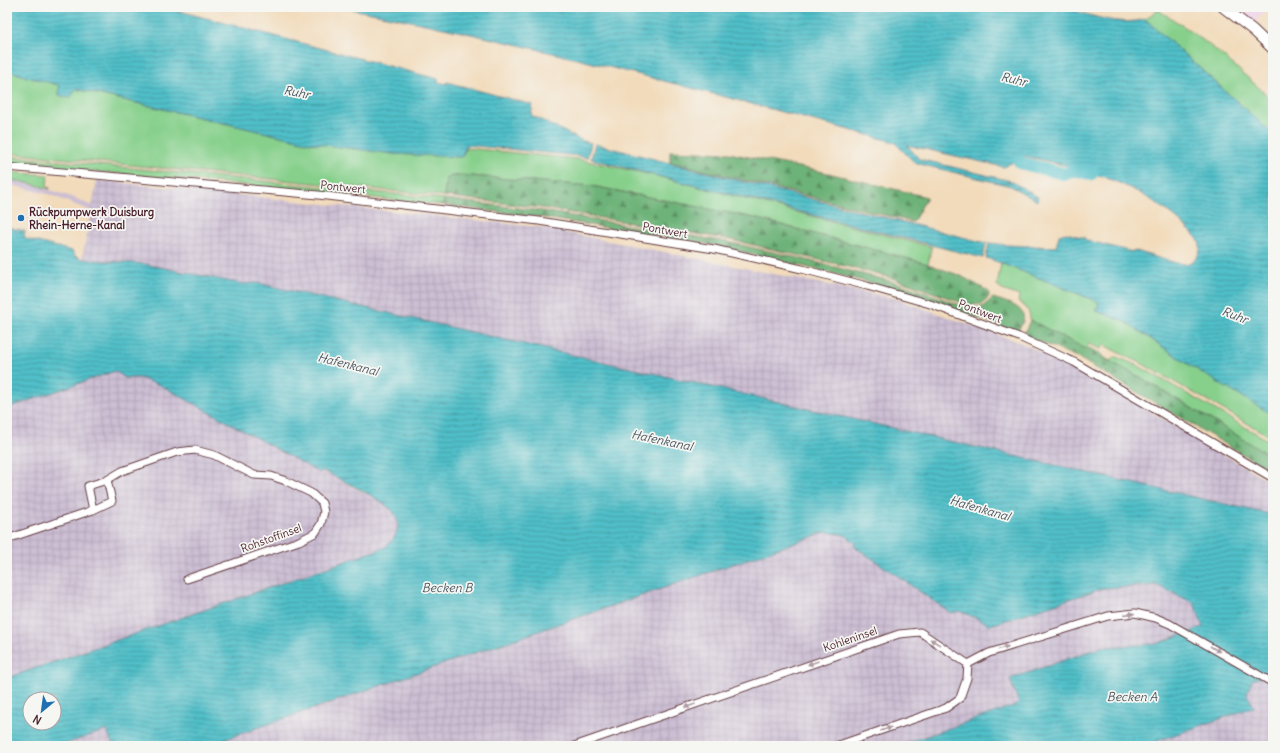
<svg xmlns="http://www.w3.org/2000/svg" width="1280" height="753" viewBox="0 0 1280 753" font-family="Delius,sans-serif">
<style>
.built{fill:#eed0e7}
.industrial{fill:url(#industrial-grid)}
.railway{fill:#ccbed3}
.green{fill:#87d08c;stroke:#68785c}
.forest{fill:url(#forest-firs);stroke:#5c6852}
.water{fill:url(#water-rules);stroke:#4e6f7a;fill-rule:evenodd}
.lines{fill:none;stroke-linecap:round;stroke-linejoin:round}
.river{stroke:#51bfc9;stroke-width:13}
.street-casing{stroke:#633b41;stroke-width:9}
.secondary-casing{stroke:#633b41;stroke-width:12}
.street{stroke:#fff;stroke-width:7}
.secondary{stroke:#fff;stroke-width:10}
.oneway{fill:#ae9aa0}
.poi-dot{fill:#1f6fb2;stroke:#f6f6f2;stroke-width:1.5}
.labels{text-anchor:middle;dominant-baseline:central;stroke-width:3.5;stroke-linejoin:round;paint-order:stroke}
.street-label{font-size:11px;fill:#4a1f2b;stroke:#f6f6f2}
.poi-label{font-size:11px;font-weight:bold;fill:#4a1f2b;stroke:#f6f6f2;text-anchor:start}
.water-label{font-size:12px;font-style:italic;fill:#4c5762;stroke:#f6f6f2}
</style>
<defs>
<pattern id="industrial-grid" width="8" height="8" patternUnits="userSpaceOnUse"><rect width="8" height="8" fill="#ccbed3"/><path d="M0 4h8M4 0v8" fill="none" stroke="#b1a3b5"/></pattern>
<pattern id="forest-firs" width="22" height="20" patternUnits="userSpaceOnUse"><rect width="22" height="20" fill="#6db278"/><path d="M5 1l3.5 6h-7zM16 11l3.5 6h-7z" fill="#5c9063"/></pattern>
<pattern id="water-rules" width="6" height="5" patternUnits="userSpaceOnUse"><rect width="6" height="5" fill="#51bfc9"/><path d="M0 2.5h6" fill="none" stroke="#459ba3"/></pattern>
</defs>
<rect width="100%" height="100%" fill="#f6f6f2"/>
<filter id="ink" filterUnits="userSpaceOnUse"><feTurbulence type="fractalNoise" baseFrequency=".025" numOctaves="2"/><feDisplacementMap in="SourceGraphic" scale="8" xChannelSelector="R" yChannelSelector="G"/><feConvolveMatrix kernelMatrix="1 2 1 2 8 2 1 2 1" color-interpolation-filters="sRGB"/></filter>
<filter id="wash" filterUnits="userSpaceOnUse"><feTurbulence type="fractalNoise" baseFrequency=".012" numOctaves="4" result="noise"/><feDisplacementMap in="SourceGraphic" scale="16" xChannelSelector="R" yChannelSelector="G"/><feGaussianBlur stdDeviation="0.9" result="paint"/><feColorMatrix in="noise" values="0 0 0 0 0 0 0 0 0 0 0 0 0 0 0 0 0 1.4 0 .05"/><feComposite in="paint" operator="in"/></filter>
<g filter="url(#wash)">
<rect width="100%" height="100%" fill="#f2dbbb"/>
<!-- built -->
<path class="built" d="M1234 7H1268L1254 23Z"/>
<!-- industrial -->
<g class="industrial">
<path d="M97 180 539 227 894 298 1019 342 1073 366 1273 483V515L257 283 243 284 144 264 82 259Z"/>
<path d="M116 371 125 378H140L162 385 320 472 322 470 385 504 395 513 397 521 398 529 395 537 390 543 384 548 7 678V408Z"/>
<path d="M826 532 845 535 856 543 854 546 960 611 985 622 988 626 1103 588 1156 585 1194 603 1203 627 1156 644 1102 647 1010 679 1019 704 898 746H205Z"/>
<path d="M1273 673V746H1143L1253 707 1247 694 1252 680Z"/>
<path d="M107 730 113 746H59Z"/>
</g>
<!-- railway -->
<path class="railway" d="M7 179 28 183 72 197 92 206 91 211 48 194 7 184Z"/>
<!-- green -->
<g class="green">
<path d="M1158 10C1201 35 1237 67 1273 101V134L1145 19Z"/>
<path d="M7 70 28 77 60 85 59 95 69 98 76 89 311 143 393 154 462 157 466 148 577 159 649 174 932 247 928 264 755 218 592 186 460 175 446 178 444 196 7 153Z"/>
<path d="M7 156 415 196 444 199 443 205 203 181 7 164Z"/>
<path d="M7 172 48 175 47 187 50 188V189L28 183 7 179Z"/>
<path d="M1001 263 1099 302 1096 311 1126 322 1188 364 1225 387 1273 415V438L1139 362 1117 352 1104 345 1101 349 1088 344 1087 347 1100 353 1102 356 1110 361 1114 357H1116L1137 365 1273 443V457L1140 377 1030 320C1030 311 1026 306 1018 302L1019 296 1002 290 997 286Z"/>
</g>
<!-- forest -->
<g class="forest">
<path d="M670 151 729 153 828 173 927 197 913 222 670 162Z"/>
<path d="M460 175 592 186 755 218 928 264 961 276 988 291 989 296C984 305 979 305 969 305L895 279 837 264 727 239 542 208 444 196 446 177Z"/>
<path d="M444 199 542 211 727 242 799 258 894 282 969 308C984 309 983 306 993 298 1004 302 1027 306 1023 321 1021 326 1019 329 1016 332L931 300 868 282 714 245 539 217 443 205Z"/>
<path d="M1030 320 1140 377 1273 457V472L1077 357 1026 336 1025 332Z"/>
</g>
<!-- water -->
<g class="water">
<path d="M7 7H164L438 79V82L447 84V82L533 105 531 115 583 141 591 143 587 158 579 156 466 145 462 157 393 154 311 143 76 89 70 98 59 95V85L28 77 7 70Z"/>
<path d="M340 7H1062C1088 14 1118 27 1145 19L1273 134V415L1225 387 1188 364 1126 322 1097 311 1099 302 1001 263 986 258 989 243 1007 245 1056 247 1059 235 1066 233 1085 238V240L1133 252 1136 251C1146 254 1175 264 1185 264 1191 263 1197 259 1199 253 1201 247 1200 243 1197 238 1146 184 1094 171 1024 156L1004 167 907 145 919 159 1011 181 1038 197 1037 201 1011 186 915 163 894 142C710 93 527 42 340 7Z"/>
<path d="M595 144 986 243 983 258 591 159Z"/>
<path d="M7 226 11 227V230L12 228 16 229 15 231 17 229 21 230V233L22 230 25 231 24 237 26 239 72 251 75 256 82 259 144 264 243 284 257 283 1273 515V673L1252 680 1247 694 1254 707 1143 746H898L1019 704 1010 679 1102 647 1156 644 1203 627 1194 603 1156 585 1103 588 988 626 985 622 960 611 951 613 854 546 856 543 845 535 826 532 205 746H113L107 730 59 746H7V678L384 548C395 540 403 526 394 513 387 501 337 478 322 470L320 473 162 386 140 378H125L115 371 7 408ZM30 699H54V723H30Z"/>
</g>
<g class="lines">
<!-- river -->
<path class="river" d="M1018 159 1021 163 1065 174 1076 170 1091 174 1093 172"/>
</g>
</g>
<g filter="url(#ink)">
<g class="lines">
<!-- street casing -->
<g class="street-casing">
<g id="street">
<path d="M7 167 318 195 539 221 714 249 802 269 867 286 930 304 1019 337 1074 362 1273 478"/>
<path d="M107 480 122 471 177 452 195 450 214 455 254 475 271 476 286 481 311 493 322 503 324 512 321 524 315 533 299 541 187 579"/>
<path d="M7 539 93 510 112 501 107 480 88 486 93 510"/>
<path d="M968 664 989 653 1108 616 1135 613 1156 618 1170 624 1273 683"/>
<path d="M574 746 899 634 920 632 968 664"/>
<path d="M836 746 946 708 960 698 967 678 968 664"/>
</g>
</g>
<!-- secondary casing -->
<g class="secondary-casing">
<path id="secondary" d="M1223 7 1253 30 1273 49"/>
</g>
<!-- street -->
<use href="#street" class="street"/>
<!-- secondary -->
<use href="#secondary" class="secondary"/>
</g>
<!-- one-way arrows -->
<defs><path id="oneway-solid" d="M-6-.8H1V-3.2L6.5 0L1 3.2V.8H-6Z"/></defs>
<g class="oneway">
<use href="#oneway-solid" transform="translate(1129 614) rotate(-5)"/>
<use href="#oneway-solid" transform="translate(935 642) rotate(-148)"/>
<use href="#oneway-solid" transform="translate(1003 648) rotate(-17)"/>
<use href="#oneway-solid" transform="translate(1215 649) rotate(30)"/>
<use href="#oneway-solid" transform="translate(813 663) rotate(161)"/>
<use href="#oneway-solid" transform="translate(690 706) rotate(161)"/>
<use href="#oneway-solid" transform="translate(886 729) rotate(-19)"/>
</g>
</g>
<!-- markers -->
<circle class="poi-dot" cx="21" cy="218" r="4"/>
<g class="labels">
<!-- street labels -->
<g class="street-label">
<text transform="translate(343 187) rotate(6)">Pontwert</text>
<text transform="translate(665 230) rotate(10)">Pontwert</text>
<text transform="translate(980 311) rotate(21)">Pontwert</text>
<text transform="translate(271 538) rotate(-20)">Rohstoffinsel</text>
<text transform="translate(850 639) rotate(-19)">Kohleninsel</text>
</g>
<!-- poi labels -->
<g class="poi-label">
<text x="29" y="212">Rückpumpwerk Duisburg<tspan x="29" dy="13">Rhein-Herne-Kanal</tspan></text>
</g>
<!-- water labels -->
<g class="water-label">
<text transform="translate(1014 79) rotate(13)">Ruhr</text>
<text transform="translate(297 92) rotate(11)">Ruhr</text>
<text transform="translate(1235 315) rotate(21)">Ruhr</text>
<text transform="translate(348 364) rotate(14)">Hafenkanal</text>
<text transform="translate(662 440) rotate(12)">Hafenkanal</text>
<text transform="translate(980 508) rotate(16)">Hafenkanal</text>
<text x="447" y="587">Becken B</text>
<text x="1132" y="696">Becken A</text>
</g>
</g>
<!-- margin -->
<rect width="1280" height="753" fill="none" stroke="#f6f6f2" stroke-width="24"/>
<!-- north arrow -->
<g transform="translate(42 711) rotate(209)"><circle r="19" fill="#f6f6f2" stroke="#b1a0a2"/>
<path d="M0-3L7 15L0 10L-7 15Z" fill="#1f6fb2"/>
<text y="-6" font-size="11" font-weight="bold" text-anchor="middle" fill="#4a1f2b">N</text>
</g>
</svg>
